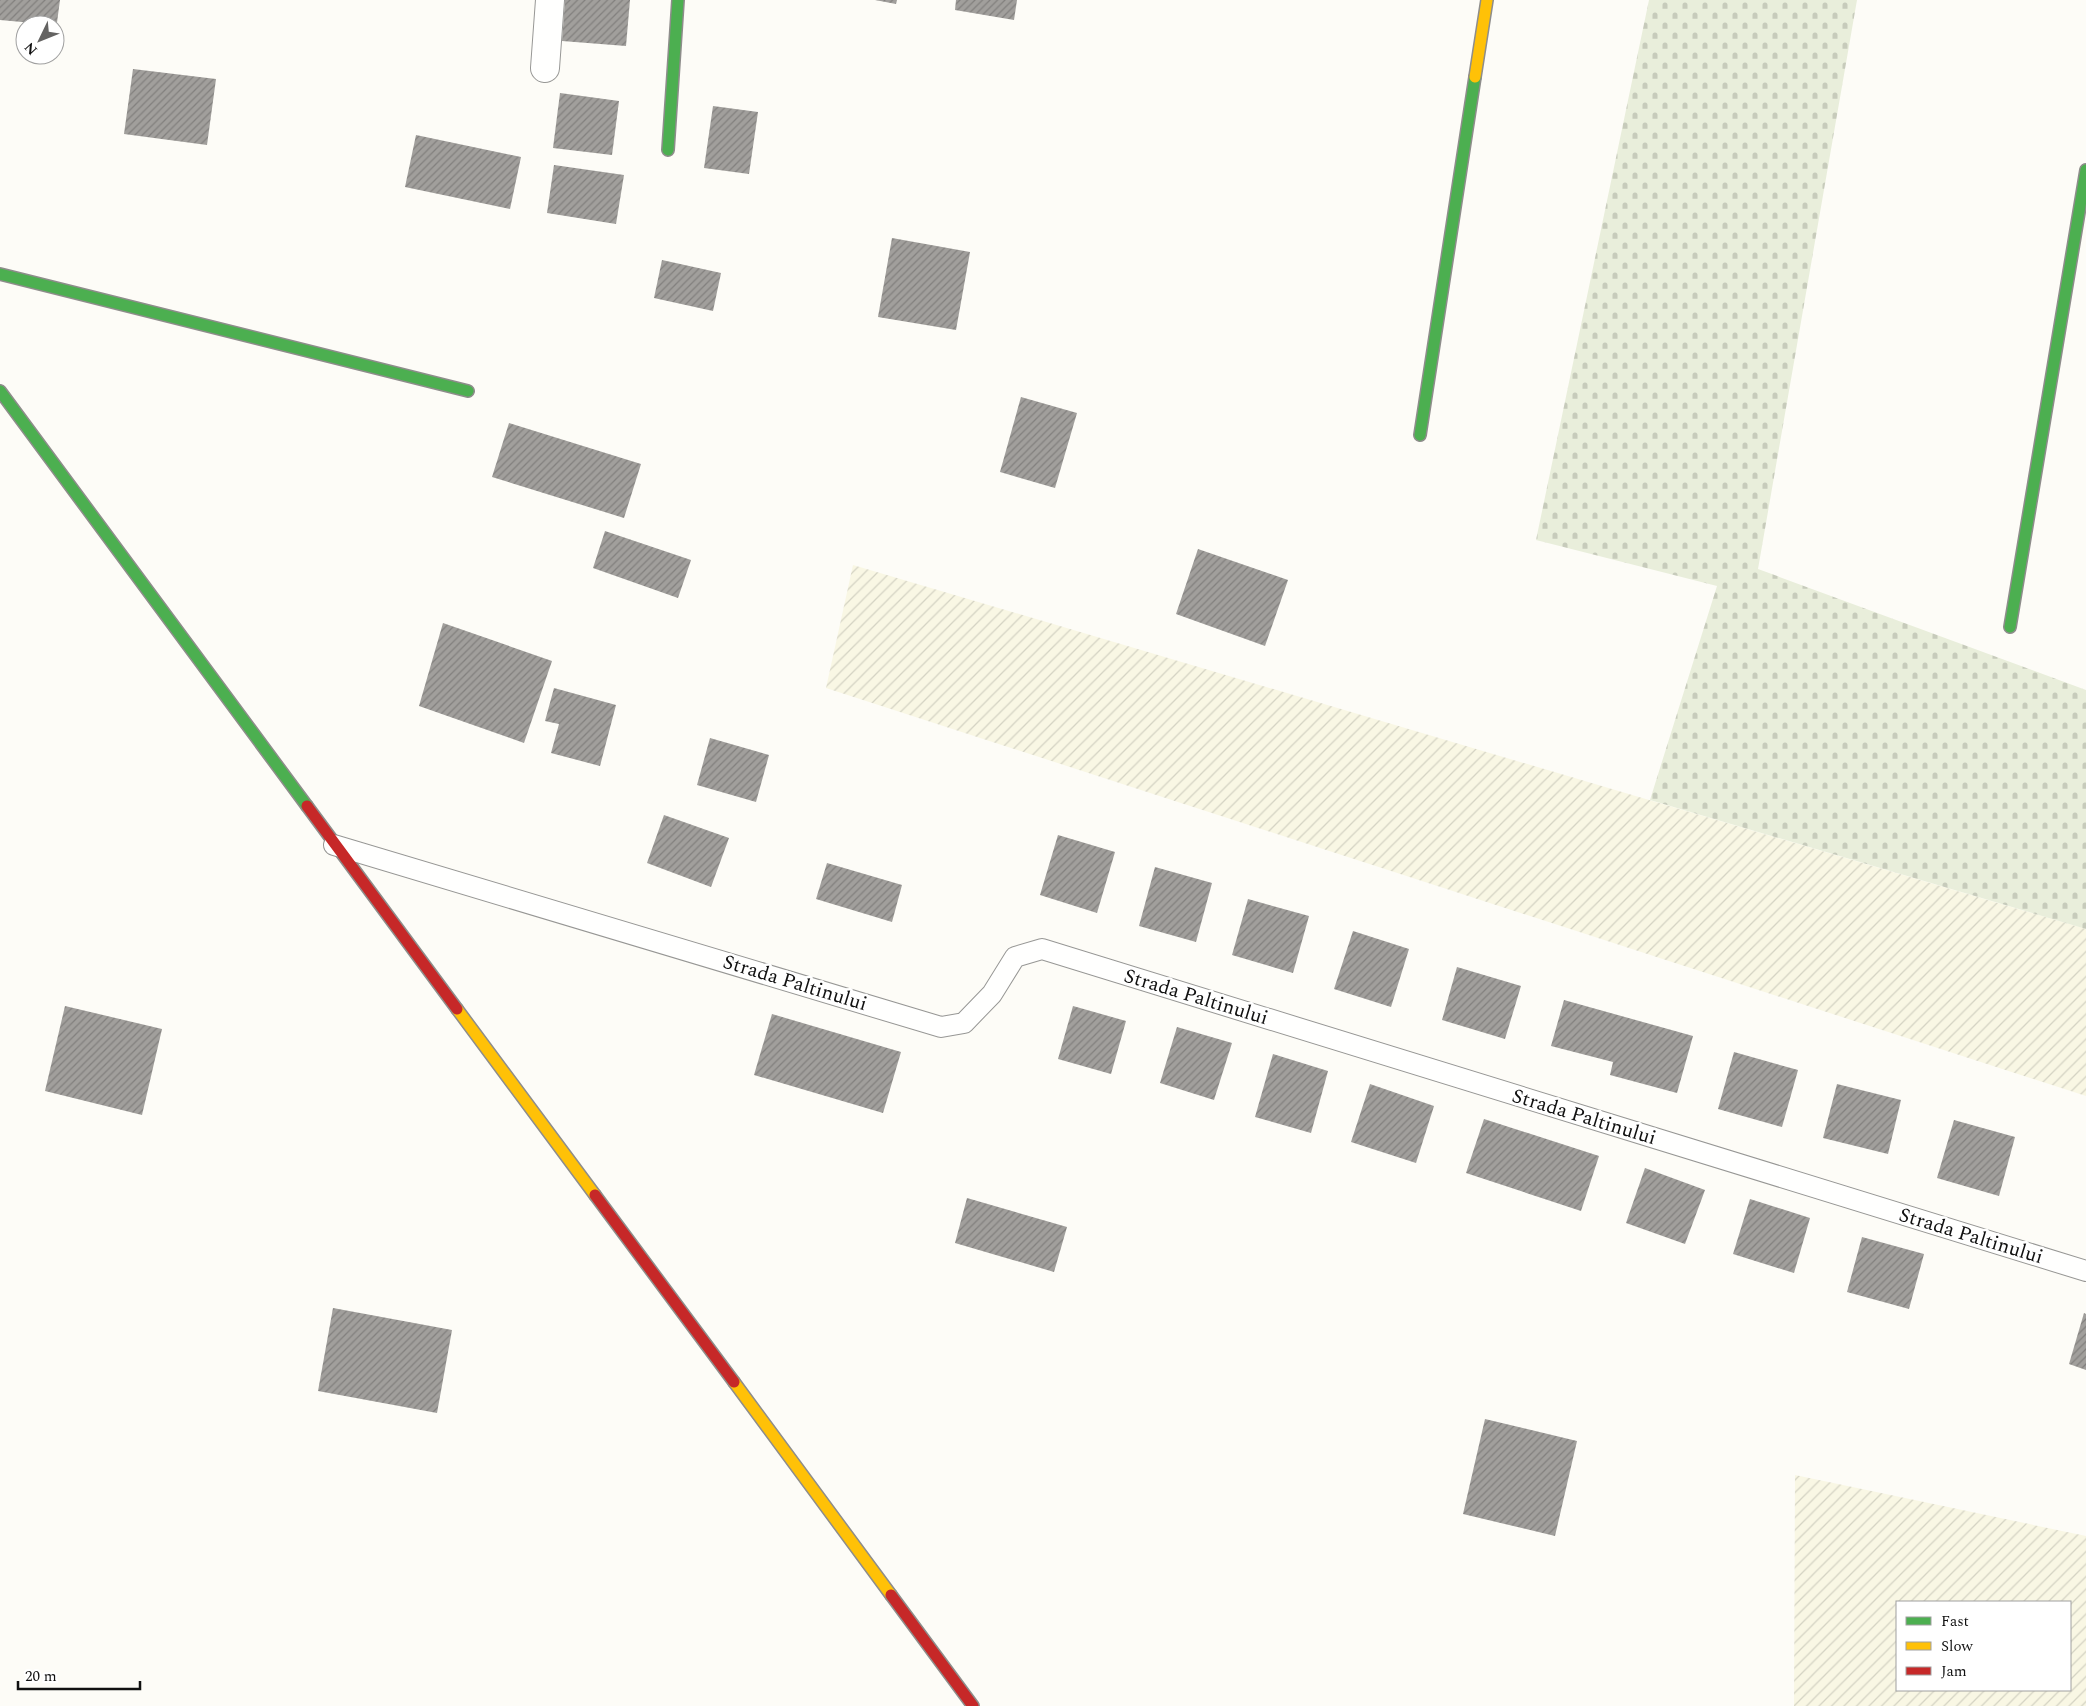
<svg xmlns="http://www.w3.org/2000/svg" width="2086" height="1706" viewBox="0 0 2086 1706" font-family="Spectral,serif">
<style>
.farmland{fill:url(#farmland-furrows);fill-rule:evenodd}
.cemetery{fill:url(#cemetery-stones)}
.building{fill:url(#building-hatch)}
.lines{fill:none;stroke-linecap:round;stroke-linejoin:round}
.lane-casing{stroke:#979795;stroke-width:22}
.street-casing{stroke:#979795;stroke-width:30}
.fast-casing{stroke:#8e8d8b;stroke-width:14}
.slow-casing{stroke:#8e8d8b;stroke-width:14}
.jam-casing{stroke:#8e8d8b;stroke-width:14}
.lane{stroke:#fffffe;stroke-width:20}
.street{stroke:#fffffe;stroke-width:28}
.fast{stroke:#4caf50;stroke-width:11}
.slow{stroke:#ffc107;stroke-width:11}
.jam{stroke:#c62828;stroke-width:11}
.labels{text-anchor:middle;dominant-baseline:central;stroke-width:5;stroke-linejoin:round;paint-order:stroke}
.street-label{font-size:20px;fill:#111;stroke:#fff}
</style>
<defs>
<pattern id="farmland-furrows" width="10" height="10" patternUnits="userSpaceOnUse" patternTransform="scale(1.25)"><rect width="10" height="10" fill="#f9f7e4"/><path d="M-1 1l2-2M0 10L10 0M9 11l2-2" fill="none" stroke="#d4d3c3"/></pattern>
<pattern id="cemetery-stones" width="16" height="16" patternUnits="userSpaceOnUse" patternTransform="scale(1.25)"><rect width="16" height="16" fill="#e9eedb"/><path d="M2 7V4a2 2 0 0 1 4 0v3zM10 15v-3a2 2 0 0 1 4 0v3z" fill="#c7cbbb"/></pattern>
<pattern id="building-hatch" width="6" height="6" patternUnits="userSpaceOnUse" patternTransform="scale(1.25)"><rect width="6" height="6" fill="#a19f9c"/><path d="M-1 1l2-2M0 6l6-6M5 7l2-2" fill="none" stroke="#82807e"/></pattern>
</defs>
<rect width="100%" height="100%" fill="#fdfcf7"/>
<!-- farmland -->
<g class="farmland">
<path d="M853 565 2086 929V1096L826 688Z"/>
<path d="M1795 1475 2086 1536V1706H1794ZM1897 1602H2070V1690H1897Z"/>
</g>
<!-- cemetery -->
<path class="cemetery" d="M1649 0H1857L1758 569 2086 690V929L1650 800 1717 586 1536 540Z"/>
<!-- building -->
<g class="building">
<path d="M0 0H60L56 30 55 25 0 20Z"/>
<path d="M565 0H630L626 46 562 41Z"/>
<path d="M875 0H897L896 4Z"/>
<path d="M956 0H1017L1014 20 955 10Z"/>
<path d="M133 69 216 79 207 145 124 134Z"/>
<path d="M560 93 619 101 612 155 553 148Z"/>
<path d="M713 106 758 112 749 174 704 168Z"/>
<path d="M416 135 521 157 510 209 405 187Z"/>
<path d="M554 165 624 175 616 224 547 213Z"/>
<path d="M892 238 970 252 956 330 878 317Z"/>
<path d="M662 260 721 273 713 311 654 298Z"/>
<path d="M1021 397 1077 413 1055 488 1000 472Z"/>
<path d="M509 423 641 464 624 518 492 477Z"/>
<path d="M605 531 691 560 678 598 593 568Z"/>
<path d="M1198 549 1288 580 1265 646 1176 614Z"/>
<path d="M443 623 552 661 524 743 419 706Z"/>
<path d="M554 688 616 705 600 766 551 753 559 724 545 721Z"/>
<path d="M710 738 769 755 756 802 697 785Z"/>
<path d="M664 815 729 838 711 887 647 863Z"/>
<path d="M1058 835 1115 852 1097 913 1040 895Z"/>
<path d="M827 863 902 885 892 922 816 899Z"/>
<path d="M1155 867 1212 883 1196 942 1139 926Z"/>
<path d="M1248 899 1309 916 1293 973 1232 955Z"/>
<path d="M1353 931 1409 949 1391 1007 1334 989Z"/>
<path d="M1457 967 1521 986 1505 1039 1442 1020Z"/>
<path d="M1564 1000 1693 1036 1677 1093 1610 1075 1613 1062 1551 1046Z"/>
<path d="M65 1006 162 1029 142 1115 45 1091Z"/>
<path d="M1073 1006 1126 1021 1111 1074 1058 1059Z"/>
<path d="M772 1014 901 1052 883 1113 754 1075Z"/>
<path d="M1177 1027 1232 1043 1214 1100 1160 1083Z"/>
<path d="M1734 1052 1798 1070 1782 1127 1718 1109Z"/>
<path d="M1273 1054 1328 1071 1311 1133 1255 1117Z"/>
<path d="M1370 1084 1434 1106 1416 1163 1351 1142Z"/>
<path d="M1837 1084 1901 1100 1888 1154 1823 1138Z"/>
<path d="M1484 1119 1599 1156 1581 1211 1466 1173Z"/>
<path d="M1954 1120 2015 1137 1999 1196 1937 1178Z"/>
<path d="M1645 1168 1705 1190 1685 1244 1626 1223Z"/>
<path d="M967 1198 1067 1227 1054 1272 955 1243Z"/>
<path d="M1750 1199 1810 1218 1794 1273 1733 1254Z"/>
<path d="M1862 1237 1924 1254 1909 1309 1847 1292Z"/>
<path d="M333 1308 452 1330 437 1413 318 1391Z"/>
<path d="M2084 1313 2086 1314V1370L2069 1364Z"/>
<path d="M1485 1419 1577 1441 1555 1536 1463 1514Z"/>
</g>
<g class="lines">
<!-- lane casing -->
<g class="lane-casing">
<path id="lane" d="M334 845 941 1027 964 1023 992 994 1015 957 1042 949 2086 1271"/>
</g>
<!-- street casing -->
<g class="street-casing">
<path id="street" d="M545 68 550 0"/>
</g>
<!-- fast casing -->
<g class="fast-casing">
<g id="fast">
<path d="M668 150 678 0"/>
<path d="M0 274 468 391"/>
<path d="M0 391 307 806"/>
<path d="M1420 435 1475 77"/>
<path d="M2010 627 2086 170"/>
</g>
</g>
<!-- slow casing -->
<g class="slow-casing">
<g id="slow">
<path d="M1475 77 1487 0"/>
<path d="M457 1009 595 1195"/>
<path d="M734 1382 891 1595"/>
</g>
</g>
<!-- jam casing -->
<g class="jam-casing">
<g id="jam">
<path d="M307 806 457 1009"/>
<path d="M595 1195 734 1382"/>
<path d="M891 1595 973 1706"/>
</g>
</g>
<!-- lane -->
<use href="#lane" class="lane"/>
<!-- street -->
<use href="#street" class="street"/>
<!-- fast -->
<use href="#fast" class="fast"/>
<!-- slow -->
<use href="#slow" class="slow"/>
<!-- jam -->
<use href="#jam" class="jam"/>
</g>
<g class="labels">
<!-- street labels -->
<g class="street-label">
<text transform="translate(795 983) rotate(17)">Strada Paltinului</text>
<text transform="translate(1196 997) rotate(17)">Strada Paltinului</text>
<text transform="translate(1584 1117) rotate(17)">Strada Paltinului</text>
<text transform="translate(1971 1236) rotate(17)">Strada Paltinului</text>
</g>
</g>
<!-- legend -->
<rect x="1896" y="1601" width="175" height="90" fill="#ffffff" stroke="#a0a0a0"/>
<rect x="1906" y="1617" width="25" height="8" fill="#4caf50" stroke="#a0a0a0"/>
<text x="1941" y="1626" font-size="15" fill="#111111">Fast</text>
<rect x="1906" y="1642" width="25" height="8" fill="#ffc107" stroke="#a0a0a0"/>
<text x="1941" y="1651" font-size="15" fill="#111111">Slow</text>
<rect x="1906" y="1667" width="25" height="8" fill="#c62828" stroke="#a0a0a0"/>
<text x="1941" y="1676" font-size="15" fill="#111111">Jam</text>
<!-- north arrow -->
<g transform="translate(40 40) rotate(227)"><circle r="24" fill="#ffffff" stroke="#a0a0a0"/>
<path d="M0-4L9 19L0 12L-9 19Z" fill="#646362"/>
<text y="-8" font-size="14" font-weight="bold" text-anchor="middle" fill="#111111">N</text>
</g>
<!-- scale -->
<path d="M18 1681v8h122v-8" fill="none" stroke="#111111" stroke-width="2.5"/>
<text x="25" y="1681" font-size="15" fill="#111111" stroke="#ffffff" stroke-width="4" paint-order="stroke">20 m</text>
</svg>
